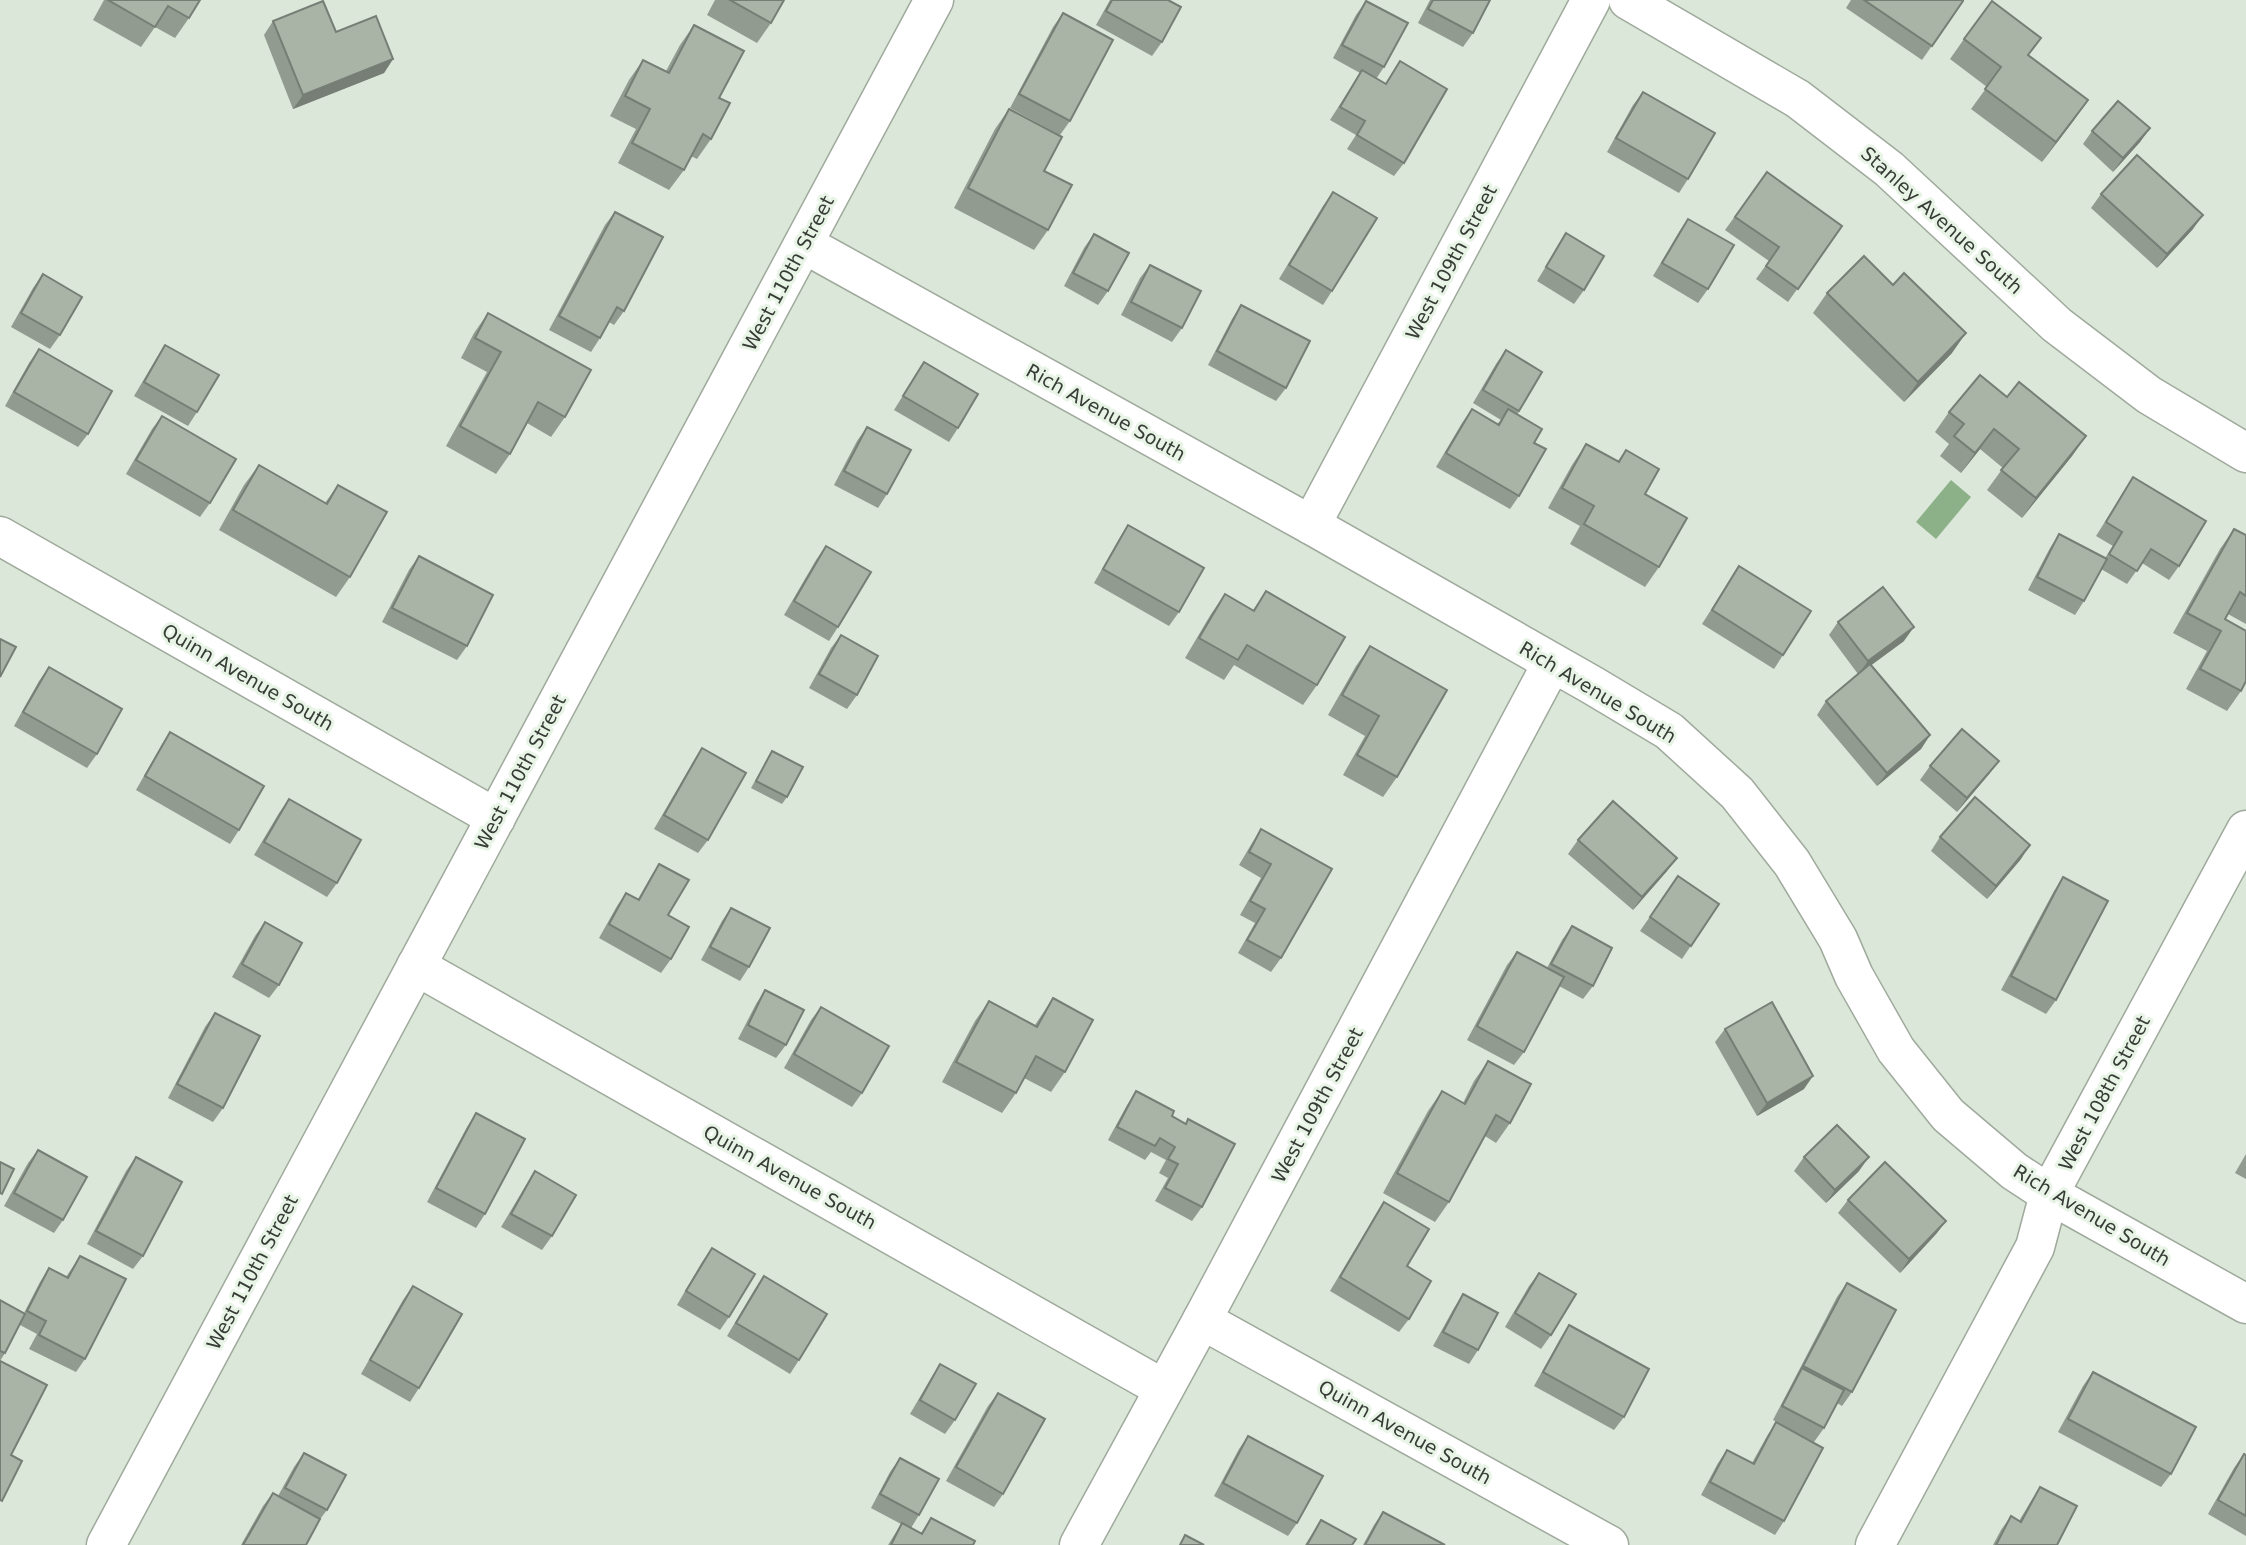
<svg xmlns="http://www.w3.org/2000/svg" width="2246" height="1545" viewBox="0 0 2246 1545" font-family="'DejaVu Sans',sans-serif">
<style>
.water{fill:#8cb087}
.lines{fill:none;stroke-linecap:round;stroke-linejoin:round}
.minor-casing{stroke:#9faa9d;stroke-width:41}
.minor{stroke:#fff;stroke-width:38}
.wall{fill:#919b90}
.shaded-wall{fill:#767e75}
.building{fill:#a9b4a7;stroke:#767e75;stroke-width:2}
.labels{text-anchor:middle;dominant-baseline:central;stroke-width:6;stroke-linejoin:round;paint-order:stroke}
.street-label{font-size:19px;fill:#373c36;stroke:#e8f5e6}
</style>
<rect width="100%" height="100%" fill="#dbe7d9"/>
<!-- water -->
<path class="water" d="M1951 480 1971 497 1936 539 1916 522Z"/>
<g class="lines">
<!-- minor casing -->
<g class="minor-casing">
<g id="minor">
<path d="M1628 0 1798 99 1889 169 2057 325 2149 395 2246 453"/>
<path d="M804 244 1311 525 1592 685 1669 731 1737 793 1792 863 1838 939 1854 976 1896 1050 1948 1115 2014 1171 2049 1194 2246 1304"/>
<path d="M1311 525 1591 0"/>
<path d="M0 536 496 818"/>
<path d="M416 966 1164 1389"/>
<path d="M1202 1320 1609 1545"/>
<path d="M106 1545 934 0"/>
<path d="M1079 1545 1202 1320 1552 663"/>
<path d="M1875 1545 2035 1247 2049 1194 2246 830"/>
</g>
</g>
<!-- minor -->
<use href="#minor" class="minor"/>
</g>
<!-- wall -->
<g class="wall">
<path d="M104 0H200L189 18 175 38 155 27 141 47 93 20Z"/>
<path d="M715 0H784L771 23 757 43 707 15Z"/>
<path d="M1110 0H1168L1162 42 1152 56 1096 25Z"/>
<path d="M1430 0H1490L1473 33 1463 47 1418 23Z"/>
<path d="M1851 0H1963V1L1922 60 1846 8Z"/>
<path d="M1366 1 1384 67 1376 79 1385 84 1400 61 1404 163 1394 176 1347 149 1356 135 1330 120 1360 73 1333 58 1356 15Z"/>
<path d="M1063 13 1070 121 1060 135 1010 108 1053 27Z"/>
<path d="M273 21 336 32 393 59 384 73 293 109 264 35Z"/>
<path d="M694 25 719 98 711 139 697 159 691 156 684 170 669 190 618 163 636 129 610 116 629 80 643 60 666 71 680 45Z"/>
<path d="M1964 39 2029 55 2074 120 2042 162 1971 109 1987 87 1950 59Z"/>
<path d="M1643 92 1688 179 1679 193 1607 152 1633 105Z"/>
<path d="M1009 109 1044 171 1048 230 1034 250 954 208 995 129Z"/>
<path d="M2150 128 2140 142 2113 172 2083 144 2092 131Z"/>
<path d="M1767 172 1842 226 1788 302 1756 279 1769 261 1725 230Z"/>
<path d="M1333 192 1332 291 1323 305 1279 279 1323 206Z"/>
<path d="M2101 194 2193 229 2157 268 2091 208Z"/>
<path d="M615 212 624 311 614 325 609 322 600 338 591 352 549 330 605 225Z"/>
<path d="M1688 219 1708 289 1698 303 1653 276 1679 232Z"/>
<path d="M1566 233 1584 290 1574 304 1537 281Z"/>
<path d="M1094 234 1108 291 1098 305 1064 286 1084 248Z"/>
<path d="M1150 265 1182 328 1172 342 1121 315 1140 278Z"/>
<path d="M43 274 60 335 50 349 11 327 33 288Z"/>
<path d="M1893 285 1952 353 1904 402 1813 313 1827 293Z"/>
<path d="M1241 305 1286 388 1276 401 1208 365 1232 319Z"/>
<path d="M488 313 565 417 551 437 527 423 510 454 496 474 446 446 487 372 461 358 474 333Z"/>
<path d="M165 345 197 412 188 426 134 396 156 359Z"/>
<path d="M39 349 88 434 78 447 5 406 29 363Z"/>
<path d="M1506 350 1542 372 1517 415 1534 443 1519 496 1510 509 1436 467 1462 423 1472 409 1497 424 1501 420 1473 403 1496 364Z"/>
<path d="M924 362 958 428 949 442 894 410Z"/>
<path d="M2007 397 2086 436 2072 456 2022 518 1987 490 2003 468 1980 449 1961 473 1940 456 1949 444 1935 432 1949 412Z"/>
<path d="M162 416 210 503 200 517 126 474 152 429Z"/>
<path d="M867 427 887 494 878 508 834 485 857 441Z"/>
<path d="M1586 444 1617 462 1626 450 1645 494 1659 567 1645 587 1570 544 1580 526 1548 508 1572 465Z"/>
<path d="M259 465 325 503 338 485 350 577 336 597 219 530 244 485Z"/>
<path d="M2133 477 2179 566 2169 580 2142 563 2127 584 2101 569 2084 601 2075 615 2028 590 2050 548 2059 534 2105 558 2113 546 2096 536Z"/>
<path d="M1128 525 1179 612 1169 626 1094 583 1119 539Z"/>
<path d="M2234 529 2246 535V624L2228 614 2225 619 2241 691 2227 711 2186 689 2207 651 2173 633 2220 549Z"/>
<path d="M826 546 838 627 829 641 784 615 816 560Z"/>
<path d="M419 556 467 646 457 660 382 622 409 570Z"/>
<path d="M1739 566 1783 655 1774 669 1702 624Z"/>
<path d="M1266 591 1317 685 1303 705 1234 665 1224 680 1185 658 1211 614 1225 594 1253 610Z"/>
<path d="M1838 622 1904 641 1871 665 1930 735 1921 749 1877 786 1817 715 1826 701 1858 674 1829 635Z"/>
<path d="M841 635 857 695 847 709 809 688 831 648Z"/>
<path d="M1370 646 1397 777 1383 797 1343 775 1365 736 1328 715 1356 666Z"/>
<path d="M49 667 97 754 87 768 14 726 39 681Z"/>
<path d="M170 732 239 830 230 844 136 790 161 746Z"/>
<path d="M702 748 708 840 698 853 654 829 693 762Z"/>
<path d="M772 751 787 797 782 804 751 788Z"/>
<path d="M1999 761 1989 774 1957 812 1920 780 1930 766Z"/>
<path d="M289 799 337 883 327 897 254 855 279 813Z"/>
<path d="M1261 829 1332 869 1281 958 1271 972 1238 953 1255 923 1240 915 1261 878 1239 865 1252 843Z"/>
<path d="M1940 837 2021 859 1987 899 1931 851Z"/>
<path d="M1578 840 1667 871 1633 910 1568 854Z"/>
<path d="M659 864 668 915 671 959 661 973 599 938 617 906 626 893 638 899 650 878Z"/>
<path d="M1678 876 1719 904 1682 959 1640 931Z"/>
<path d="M2063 877 2056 1000 2046 1014 2001 990 2054 891Z"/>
<path d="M731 908 749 967 740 981 701 960 722 921Z"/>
<path d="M265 922 279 985 269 998 232 977 255 936Z"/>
<path d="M1572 926 1593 986 1583 999 1559 986 1524 1052 1514 1065 1467 1040 1507 965 1517 952 1547 968 1562 940Z"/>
<path d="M765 990 786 1045 776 1058 738 1039 756 1004Z"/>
<path d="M1053 998 1065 1072 1051 1092 1024 1078 1016 1093 1002 1113 942 1082 975 1021 989 1001 1035 1025Z"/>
<path d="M821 1007 862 1093 852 1107 784 1068 811 1020Z"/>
<path d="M215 1013 223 1108 213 1122 168 1098 205 1027Z"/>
<path d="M1725 1029 1804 1089 1757 1116 1715 1042Z"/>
<path d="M1488 1061 1510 1123 1496 1143 1485 1136 1449 1202 1435 1222 1383 1193 1428 1111 1442 1091 1463 1103 1474 1081Z"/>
<path d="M1136 1091 1172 1116 1185 1124 1188 1119 1202 1207 1192 1221 1155 1201 1168 1178 1159 1173 1166 1160 1151 1152 1145 1160 1108 1140 1127 1105Z"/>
<path d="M476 1113 485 1214 476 1228 427 1202 467 1127Z"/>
<path d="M38 1150 63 1220 54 1233 4 1206 28 1163Z"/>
<path d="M2246 1154V1179L2235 1173Z"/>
<path d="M136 1157 143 1256 133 1269 87 1244 126 1171Z"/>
<path d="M1804 1157 1859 1171 1826 1203 1794 1171Z"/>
<path d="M535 1171 552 1236 542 1250 501 1227 526 1185Z"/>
<path d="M1848 1200 1946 1221 1936 1234 1900 1273 1838 1213Z"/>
<path d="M1384 1202 1407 1266 1409 1319 1399 1332 1330 1291 1375 1216Z"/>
<path d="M712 1248 729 1317 720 1330 677 1305 702 1262Z"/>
<path d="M80 1256 85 1359 76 1372 29 1349 37 1334 20 1325 5 1353 0 1361V1300L24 1313 40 1282 49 1268 66 1277Z"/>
<path d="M1539 1273 1551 1335 1541 1349 1505 1327 1529 1286Z"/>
<path d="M764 1276 799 1360 790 1374 727 1336 755 1289Z"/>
<path d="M1847 1283 1852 1392 1842 1406 1837 1403 1824 1428 1814 1442 1773 1420 1837 1297Z"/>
<path d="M413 1286 419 1388 410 1402 361 1374 403 1300Z"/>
<path d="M1463 1294 1478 1350 1469 1364 1433 1346 1454 1308Z"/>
<path d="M1569 1325 1624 1417 1614 1430 1534 1386 1560 1339Z"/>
<path d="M940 1364 955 1420 945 1434 910 1414 931 1378Z"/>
<path d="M2093 1372 2171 1474 2161 1487 2058 1432 2083 1386Z"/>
<path d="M998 1393 1003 1494 994 1507 946 1481 988 1406Z"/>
<path d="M1776 1422 1784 1521 1775 1535 1701 1495 1718 1463 1727 1450 1752 1463 1767 1436Z"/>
<path d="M1248 1436 1297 1523 1288 1536 1214 1496 1239 1449Z"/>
<path d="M304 1453 327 1510 317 1523 306 1545H241L263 1506 273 1493 278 1496 294 1467Z"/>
<path d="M2244 1454 2246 1455V1536L2208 1514 2234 1468Z"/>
<path d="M900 1458 919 1515 911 1528 921 1533 931 1518 973 1545H888L901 1524 871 1508 890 1472Z"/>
<path d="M2040 1487 2057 1545H1993L2001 1530 2011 1516 2019 1521 2031 1501Z"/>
<path d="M1383 1512 1445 1545H1363L1374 1525Z"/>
<path d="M1321 1520 1352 1545H1305Z"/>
</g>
<!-- shaded-wall -->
<g class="shaded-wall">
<path d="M393 59 384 73 293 109 303 95Z"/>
<path d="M2088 100 2074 120 2042 162 2056 142Z"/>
<path d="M2150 128 2140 142 2113 172 2123 158Z"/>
<path d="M2203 215 2193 229 2157 268 2167 254Z"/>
<path d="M1966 333 1952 353 1904 402 1918 382Z"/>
<path d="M1994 429 1980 449 1961 473 1975 453Z"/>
<path d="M2086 436 2072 456 2022 518 2036 498Z"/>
<path d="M1914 627 1904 641 1858 675 1868 661Z"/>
<path d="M1930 735 1921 749 1877 786 1887 773Z"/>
<path d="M1999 761 1989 774 1957 812 1967 798Z"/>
<path d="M2030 845 2021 859 1987 899 1996 886Z"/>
<path d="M1677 858 1667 871 1633 910 1642 897Z"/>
<path d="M1813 1076 1804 1089 1757 1116 1767 1103Z"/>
<path d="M1869 1157 1859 1171 1826 1203 1835 1190Z"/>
<path d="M1946 1221 1936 1234 1900 1273 1909 1259Z"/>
</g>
<!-- building -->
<g class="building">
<path d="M108 0H200L189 18 168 6 155 27Z"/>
<path d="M730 0H784L771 23Z"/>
<path d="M1112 0H1168L1181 7 1162 42 1106 11Z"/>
<path d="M1433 0H1490L1473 33 1428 9Z"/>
<path d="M1864 0H1963V1L1932 46Z"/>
<path d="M323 1 336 32 376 16 393 59 303 95 273 21Z"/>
<path d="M1366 1 1408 23 1384 67 1342 45Z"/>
<path d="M1992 1 2041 38 2028 55 2088 100 2056 142 1985 89 2001 67 1964 39Z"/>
<path d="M1063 13 1113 40 1070 121 1019 94Z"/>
<path d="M694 25 744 51 719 98 730 103 711 139 703 134 684 170 632 143 650 109 625 96 643 60 669 73Z"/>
<path d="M1400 61 1447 89 1404 163 1357 135 1365 121 1340 107 1362 70 1386 84Z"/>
<path d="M1643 92 1715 133 1688 179 1616 138Z"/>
<path d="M2118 101 2150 128 2123 158 2092 131Z"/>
<path d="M1009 109 1062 137 1044 171 1072 185 1048 230 968 188Z"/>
<path d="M2137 155 2203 215 2167 254 2101 194Z"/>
<path d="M1767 172 1842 226 1798 289 1766 266 1779 247 1735 217Z"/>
<path d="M1333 192 1377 218 1332 291 1289 265Z"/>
<path d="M615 212 663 237 624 311 617 307 600 338 559 316Z"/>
<path d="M1688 219 1734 245 1708 289 1662 263Z"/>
<path d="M1566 233 1604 256 1584 290 1546 267Z"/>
<path d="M1094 234 1129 253 1108 291 1073 273Z"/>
<path d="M1864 256 1893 285 1904 273 1966 333 1918 382 1827 293Z"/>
<path d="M1150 265 1201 291 1182 328 1131 302Z"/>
<path d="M43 274 82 297 60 335 21 313Z"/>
<path d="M1241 305 1310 341 1286 388 1217 351Z"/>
<path d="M488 313 591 370 565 417 538 402 510 454 460 426 501 352 475 338Z"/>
<path d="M165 345 219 375 197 412 144 382Z"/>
<path d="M39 349 112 391 88 434 14 392Z"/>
<path d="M1506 350 1542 372 1519 411 1483 390Z"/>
<path d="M924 362 978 394 958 428 903 396Z"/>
<path d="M1980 375 2007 397 2019 382 2086 436 2036 498 2001 470 2019 449 1994 429 1975 453 1954 436 1964 424 1949 412Z"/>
<path d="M1472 409 1499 425 1508 409 1542 429 1534 443 1546 449 1519 496 1446 453Z"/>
<path d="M162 416 236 459 210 503 136 460Z"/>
<path d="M867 427 911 450 887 494 844 471Z"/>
<path d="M1586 444 1619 462 1626 450 1659 469 1645 494 1687 518 1659 567 1584 524 1594 506 1562 488Z"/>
<path d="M259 465 327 504 338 485 387 512 350 577 233 510Z"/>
<path d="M2133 477 2206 521 2179 566 2151 549 2137 571 2109 554 2122 532 2106 522Z"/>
<path d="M1128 525 1204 568 1179 612 1103 569Z"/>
<path d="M2234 529 2246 535V596L2240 592 2225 619 2246 631V681L2241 691 2200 669 2221 631 2187 613Z"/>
<path d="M2059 534 2107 559 2084 601 2037 577Z"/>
<path d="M826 546 871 572 838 627 794 601Z"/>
<path d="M419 556 493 595 467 646 392 608Z"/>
<path d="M1739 566 1811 611 1783 655 1712 610Z"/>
<path d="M1883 587 1914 627 1868 661 1838 622Z"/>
<path d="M1266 591 1345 637 1317 685 1247 645 1238 660 1199 638 1225 594 1254 611Z"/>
<path d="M841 635 878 656 857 695 819 674Z"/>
<path d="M0 639 16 647 0 677Z"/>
<path d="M1370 646 1447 690 1397 777 1357 755 1379 716 1342 695Z"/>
<path d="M1870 664 1930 735 1887 773 1826 701Z"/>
<path d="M49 667 122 709 97 754 23 712Z"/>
<path d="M1962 729 1999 761 1967 798 1930 766Z"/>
<path d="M170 732 264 786 239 830 145 776Z"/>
<path d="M702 748 746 773 708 840 664 815Z"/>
<path d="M772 751 803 767 787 797 756 781Z"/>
<path d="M1975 797 2030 845 1996 886 1940 837Z"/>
<path d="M289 799 361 840 337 883 264 842Z"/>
<path d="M1613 801 1677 858 1642 897 1578 840Z"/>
<path d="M1261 829 1332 869 1281 958 1247 940 1265 909 1250 901 1271 864 1249 852Z"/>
<path d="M659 864 689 880 668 915 689 927 671 959 609 924 626 893 639 900Z"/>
<path d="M1678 876 1719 904 1691 946 1650 917Z"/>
<path d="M2063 877 2108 901 2056 1000 2011 976Z"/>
<path d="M731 908 770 928 749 967 710 947Z"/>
<path d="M265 922 302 943 279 985 242 964Z"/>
<path d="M1572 926 1612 948 1593 986 1551 964Z"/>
<path d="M1517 952 1564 977 1524 1052 1477 1026Z"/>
<path d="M765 990 804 1010 786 1045 748 1025Z"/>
<path d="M1053 998 1093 1020 1065 1072 1036 1056 1016 1093 956 1062 989 1001 1037 1027Z"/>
<path d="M1772 1002 1813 1076 1767 1103 1725 1029Z"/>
<path d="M821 1007 889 1046 862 1093 794 1054Z"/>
<path d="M215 1013 260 1036 223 1108 177 1084Z"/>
<path d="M1488 1061 1531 1084 1510 1123 1496 1115 1449 1202 1397 1173 1442 1091 1465 1104Z"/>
<path d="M1136 1091 1174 1111 1172 1116 1186 1124 1188 1119 1235 1144 1202 1207 1165 1188 1178 1164 1168 1159 1175 1147 1160 1138 1155 1146 1117 1127Z"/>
<path d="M476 1113 525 1139 485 1214 436 1188Z"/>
<path d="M1837 1125 1869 1157 1835 1190 1804 1157Z"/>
<path d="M38 1150 87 1177 63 1220 14 1193Z"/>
<path d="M136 1157 182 1182 143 1256 96 1231Z"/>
<path d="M0 1162 14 1169 2 1194 0 1193Z"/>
<path d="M1885 1162 1946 1221 1909 1259 1848 1200Z"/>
<path d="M535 1171 576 1195 552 1236 511 1214Z"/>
<path d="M1384 1202 1429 1229 1407 1266 1431 1281 1409 1319 1340 1277Z"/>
<path d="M712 1248 755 1274 729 1317 686 1291Z"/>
<path d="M80 1256 126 1279 85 1359 39 1335 46 1321 27 1311 49 1268 68 1278Z"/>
<path d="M1539 1273 1576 1294 1551 1335 1515 1313Z"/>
<path d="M764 1276 827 1314 799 1360 736 1323Z"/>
<path d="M1847 1283 1896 1310 1852 1392 1803 1366Z"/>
<path d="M413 1286 462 1314 419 1388 370 1360Z"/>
<path d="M1463 1294 1498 1313 1478 1350 1443 1332Z"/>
<path d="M0 1300 25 1314 5 1353 0 1351Z"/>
<path d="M1569 1325 1649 1369 1624 1417 1543 1372Z"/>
<path d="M0 1361 47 1385 11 1455 22 1461 2 1501 0 1500Z"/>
<path d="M940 1364 976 1384 955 1420 920 1400Z"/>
<path d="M1802 1368 1844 1390 1824 1428 1782 1406Z"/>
<path d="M2093 1372 2196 1427 2171 1474 2068 1419Z"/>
<path d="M998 1393 1045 1419 1003 1494 956 1467Z"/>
<path d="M1776 1422 1823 1448 1784 1521 1710 1482 1727 1450 1754 1464Z"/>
<path d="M1248 1436 1323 1476 1297 1523 1223 1483Z"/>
<path d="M304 1453 346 1475 327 1510 285 1488Z"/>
<path d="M2244 1454 2246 1455V1516L2218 1500Z"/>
<path d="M900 1458 939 1479 919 1515 880 1494Z"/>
<path d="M2040 1487 2077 1506 2057 1545H1996L2011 1516 2021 1522Z"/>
<path d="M273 1493 320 1519 306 1545H243Z"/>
<path d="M1383 1512 1445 1545H1365Z"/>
<path d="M931 1518 975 1541 973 1545H891L902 1523 922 1534Z"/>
<path d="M1321 1520 1356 1539 1352 1545H1307Z"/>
<path d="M1185 1535 1204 1545H1180Z"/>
</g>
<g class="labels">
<!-- street labels -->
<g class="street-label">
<text transform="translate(1942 220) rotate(42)">Stanley Avenue South</text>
<text transform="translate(1451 262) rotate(-62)">West 109th Street</text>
<text transform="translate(788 273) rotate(-62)">West 110th Street</text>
<text transform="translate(1106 412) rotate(29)">Rich Avenue South</text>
<text transform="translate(248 677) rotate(30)">Quinn Avenue South</text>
<text transform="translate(1598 692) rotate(31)">Rich Avenue South</text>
<text transform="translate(520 772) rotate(-62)">West 110th Street</text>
<text transform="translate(2104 1093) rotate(-62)">West 108th Street</text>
<text transform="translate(1317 1105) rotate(-62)">West 109th Street</text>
<text transform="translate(790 1177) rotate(29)">Quinn Avenue South</text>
<text transform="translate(2092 1215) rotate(31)">Rich Avenue South</text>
<text transform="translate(252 1272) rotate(-62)">West 110th Street</text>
<text transform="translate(1405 1432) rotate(29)">Quinn Avenue South</text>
</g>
</g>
</svg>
